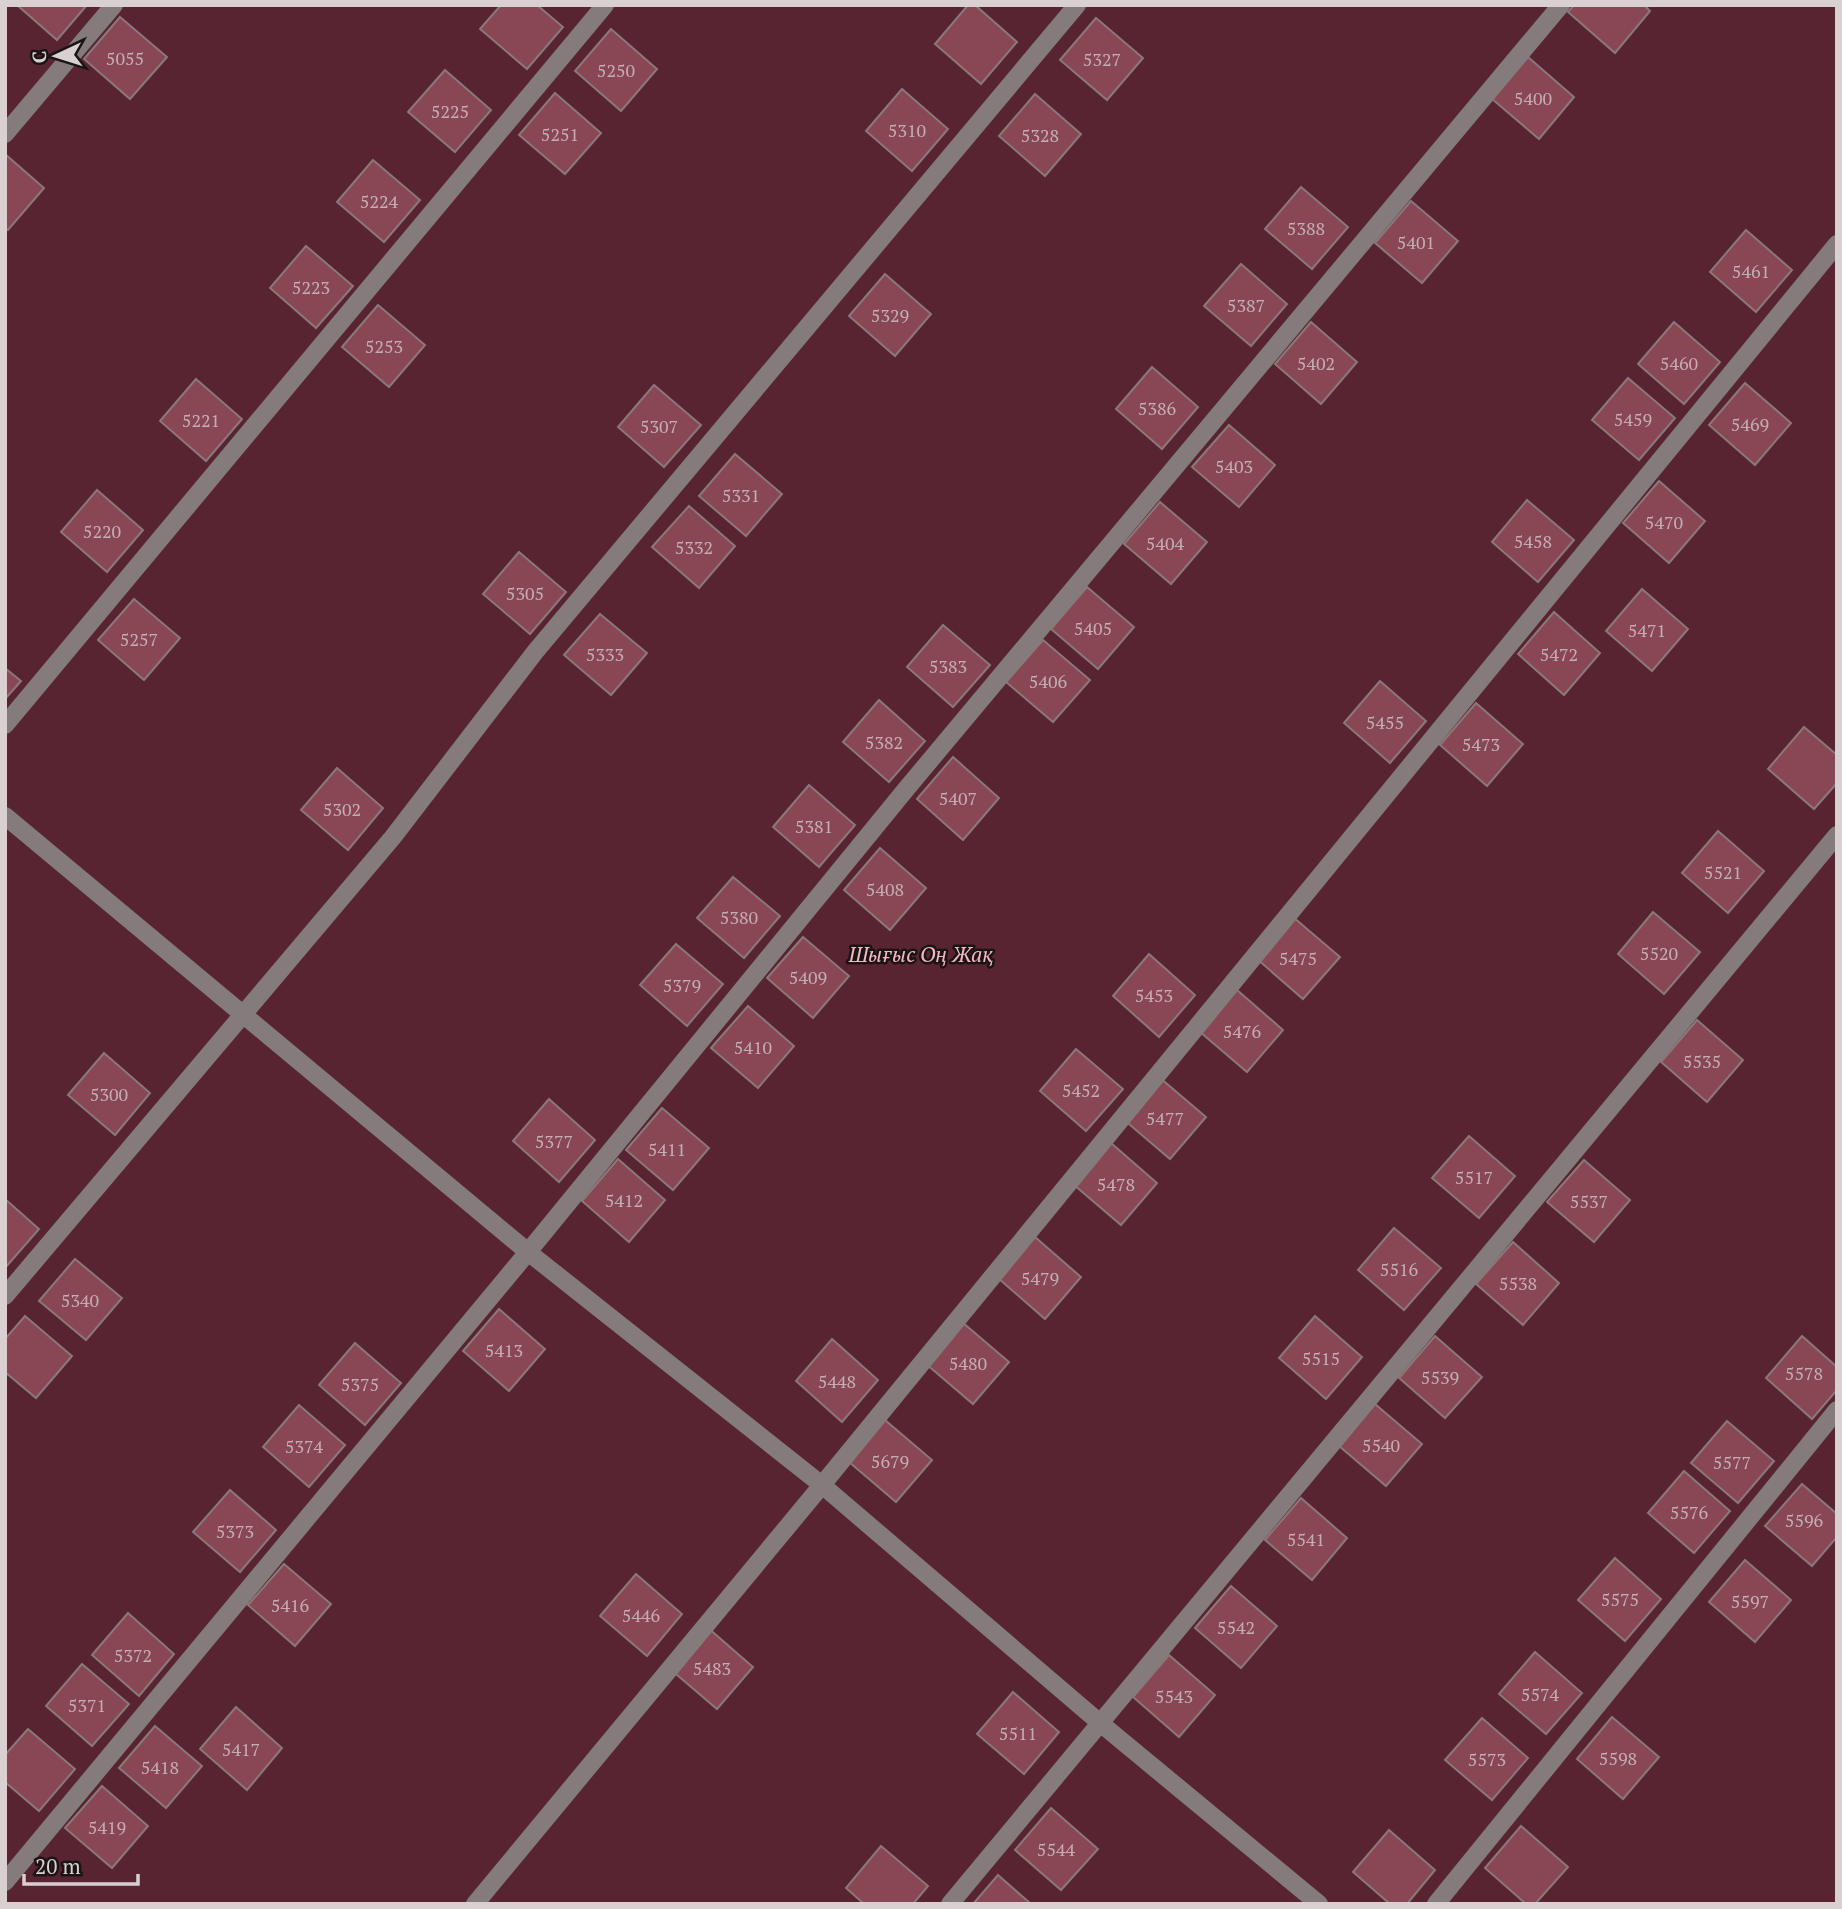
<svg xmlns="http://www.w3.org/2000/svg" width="1842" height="1909" viewBox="0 0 1842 1909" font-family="'PT Serif',serif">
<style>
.green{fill:#582431}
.building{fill:#894655;stroke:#8a787b;stroke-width:2}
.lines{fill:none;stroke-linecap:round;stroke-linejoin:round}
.minor{stroke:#837b7c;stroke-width:18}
.labels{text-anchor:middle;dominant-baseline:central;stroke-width:5;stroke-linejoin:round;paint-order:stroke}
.number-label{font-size:18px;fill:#c5aeb2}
.park-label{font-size:21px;font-style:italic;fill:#f5b7c2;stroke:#1a1415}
</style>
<rect width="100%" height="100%" fill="#37292b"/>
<!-- green -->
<rect class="green" x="5" y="5" width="1832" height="1899"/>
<!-- building -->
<g class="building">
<path d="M17 5H87L57 40Z"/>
<path d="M501 5H537L563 27 527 69 480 29Z"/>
<path d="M968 5H975L1017 42 981 84 935 44Z"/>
<path d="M1574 5H1644L1650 11 1615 53 1568 12Z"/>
<path d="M120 17 167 57 130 99 84 59Z"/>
<path d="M1096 18 1143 58 1107 100 1060 60Z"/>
<path d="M611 29 657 69 621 111 575 71Z"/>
<path d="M1528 57 1574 97 1539 139 1492 99Z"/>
<path d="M445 70 491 110 455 152 408 112Z"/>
<path d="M902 89 948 129 912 171 866 131Z"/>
<path d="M555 93 601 133 565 174 519 135Z"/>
<path d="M1035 94 1081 134 1045 176 999 136Z"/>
<path d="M5 154 44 188 8 230 5 228Z"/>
<path d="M373 160 420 200 384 242 337 202Z"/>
<path d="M1301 187 1348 227 1312 269 1265 229Z"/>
<path d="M1411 201 1458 241 1422 283 1375 243Z"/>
<path d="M1746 230 1792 270 1756 312 1710 272Z"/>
<path d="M306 246 353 286 316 328 270 288Z"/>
<path d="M1241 264 1287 304 1251 346 1204 306Z"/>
<path d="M885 274 931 314 895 356 849 316Z"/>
<path d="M378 305 425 345 389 387 342 347Z"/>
<path d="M1311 322 1357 362 1321 404 1275 364Z"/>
<path d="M1674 322 1720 362 1684 404 1638 364Z"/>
<path d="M1152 367 1198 407 1162 449 1116 409Z"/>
<path d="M1628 378 1675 418 1639 460 1592 420Z"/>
<path d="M196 379 242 419 206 461 160 421Z"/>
<path d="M1745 383 1791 423 1755 465 1709 425Z"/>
<path d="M654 385 701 425 664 467 618 427Z"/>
<path d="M1229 425 1275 465 1239 507 1192 467Z"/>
<path d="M735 454 782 494 746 536 699 496Z"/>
<path d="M1659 481 1705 521 1669 563 1623 523Z"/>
<path d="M97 490 143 530 107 572 61 532Z"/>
<path d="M1527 500 1574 540 1538 582 1492 542Z"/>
<path d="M1160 502 1207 542 1171 584 1124 544Z"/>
<path d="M689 506 735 546 699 588 652 547Z"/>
<path d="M519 552 566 592 530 634 483 594Z"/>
<path d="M1087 587 1134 627 1098 669 1051 629Z"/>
<path d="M1642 589 1688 629 1652 671 1606 631Z"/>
<path d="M134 599 180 638 144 680 98 640Z"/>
<path d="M1554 612 1600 653 1564 695 1518 654Z"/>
<path d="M600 614 647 653 611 695 564 655Z"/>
<path d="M943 625 990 665 953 707 907 667Z"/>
<path d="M1043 640 1090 680 1053 722 1006 682Z"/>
<path d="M5 668 21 681 5 699Z"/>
<path d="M1380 681 1426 721 1390 763 1344 723Z"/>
<path d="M879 700 925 741 889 782 843 742Z"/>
<path d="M1476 703 1523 744 1487 786 1440 745Z"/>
<path d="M1804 727 1837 755V783L1814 809 1768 769Z"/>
<path d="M953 757 999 798 963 840 917 799Z"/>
<path d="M337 768 383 808 348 850 301 810Z"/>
<path d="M809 785 855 825 819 867 773 827Z"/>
<path d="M1718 831 1764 871 1728 913 1682 873Z"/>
<path d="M880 848 926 888 890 930 844 890Z"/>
<path d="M733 877 780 916 744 958 697 918Z"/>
<path d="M1653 912 1700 952 1664 994 1618 954Z"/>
<path d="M1293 917 1340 957 1303 999 1257 959Z"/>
<path d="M803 937 849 976 813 1018 767 978Z"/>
<path d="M676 944 723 984 687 1026 640 985Z"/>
<path d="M1149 954 1195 995 1159 1037 1113 996Z"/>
<path d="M1237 990 1283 1030 1247 1072 1200 1032Z"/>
<path d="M748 1006 794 1046 758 1088 711 1048Z"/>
<path d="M1697 1020 1743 1060 1707 1102 1661 1062Z"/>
<path d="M1076 1049 1123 1089 1086 1131 1040 1091Z"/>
<path d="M104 1053 150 1093 115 1135 68 1095Z"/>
<path d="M1159 1077 1206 1117 1170 1159 1123 1119Z"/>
<path d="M549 1099 595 1140 559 1182 513 1141Z"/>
<path d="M662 1108 709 1148 673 1190 626 1150Z"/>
<path d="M1469 1136 1515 1176 1479 1218 1432 1178Z"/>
<path d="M1111 1143 1157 1183 1121 1225 1074 1185Z"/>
<path d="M618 1159 665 1200 629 1242 582 1201Z"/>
<path d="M1584 1160 1630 1200 1594 1242 1547 1202Z"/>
<path d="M5 1199 39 1229 5 1268Z"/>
<path d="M1394 1228 1441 1268 1404 1310 1358 1270Z"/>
<path d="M1035 1237 1081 1277 1045 1319 999 1279Z"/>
<path d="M1513 1242 1559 1283 1523 1325 1476 1284Z"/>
<path d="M75 1259 122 1298 86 1340 39 1301Z"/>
<path d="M499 1309 545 1349 509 1391 463 1351Z"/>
<path d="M25 1316 72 1356 36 1398 5 1372V1339Z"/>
<path d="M1315 1316 1362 1357 1326 1399 1279 1358Z"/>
<path d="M962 1322 1009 1362 973 1404 926 1364Z"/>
<path d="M1435 1336 1482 1377 1445 1418 1399 1378Z"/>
<path d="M1802 1336 1837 1367V1390L1812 1419 1766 1378Z"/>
<path d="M832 1339 878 1380 842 1422 796 1381Z"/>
<path d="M355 1343 401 1383 365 1425 319 1385Z"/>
<path d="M1375 1404 1422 1444 1386 1486 1339 1446Z"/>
<path d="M299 1405 345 1445 309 1487 263 1447Z"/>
<path d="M885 1420 932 1460 896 1502 849 1462Z"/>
<path d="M1727 1421 1774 1461 1738 1503 1691 1463Z"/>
<path d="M1684 1471 1730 1511 1694 1553 1648 1513Z"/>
<path d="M1802 1484 1837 1514V1537L1812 1566 1765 1526Z"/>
<path d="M230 1490 276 1530 240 1572 193 1532Z"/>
<path d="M1301 1498 1347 1538 1312 1580 1265 1540Z"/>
<path d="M1615 1558 1661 1599 1625 1641 1578 1600Z"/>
<path d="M1745 1560 1791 1600 1755 1642 1709 1602Z"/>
<path d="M284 1564 331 1604 295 1646 248 1605Z"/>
<path d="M636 1574 682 1614 647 1656 600 1616Z"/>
<path d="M1231 1586 1277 1626 1241 1668 1195 1628Z"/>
<path d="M128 1613 174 1654 139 1696 92 1655Z"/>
<path d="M707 1627 753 1667 717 1709 670 1669Z"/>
<path d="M1535 1652 1582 1693 1546 1734 1499 1694Z"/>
<path d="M1169 1655 1215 1695 1179 1737 1133 1697Z"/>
<path d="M82 1664 129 1704 92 1746 46 1706Z"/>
<path d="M1013 1692 1059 1732 1024 1774 977 1734Z"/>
<path d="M236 1707 282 1748 247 1790 200 1749Z"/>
<path d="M1612 1717 1659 1757 1623 1799 1577 1759Z"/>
<path d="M1482 1718 1528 1758 1492 1800 1445 1760Z"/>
<path d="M155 1726 202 1766 166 1808 119 1768Z"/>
<path d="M28 1729 75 1769 39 1811 5 1782V1755Z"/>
<path d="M102 1786 148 1826 112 1868 65 1828Z"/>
<path d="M1051 1808 1098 1849 1061 1890 1015 1850Z"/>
<path d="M1521 1826 1568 1867 1535 1904H1526L1485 1868Z"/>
<path d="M1389 1830 1435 1870 1407 1904H1390L1353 1872Z"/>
<path d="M881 1846 928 1886 913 1904H864L846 1888Z"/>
<path d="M998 1875 1031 1904H973Z"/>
</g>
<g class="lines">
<!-- minor -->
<g class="minor">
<path d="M5 134 114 5"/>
<path d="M5 725 605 5"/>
<path d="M5 816 528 1252 822 1485 1099 1722 1319 1904"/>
<path d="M5 1296 393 837 535 652 1077 5"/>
<path d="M5 1882 528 1252 907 788 1561 5"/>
<path d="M475 1904 822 1485 1837 244"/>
<path d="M950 1904 1837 835"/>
<path d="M1436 1904 1837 1410"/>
</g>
</g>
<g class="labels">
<!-- number labels -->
<g class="number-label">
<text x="125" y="58">5055</text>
<text x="1102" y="59">5327</text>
<text x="616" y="70">5250</text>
<text x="1533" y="98">5400</text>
<text x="450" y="111">5225</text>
<text x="907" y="130">5310</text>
<text x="560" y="134">5251</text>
<text x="1040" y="135">5328</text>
<text x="379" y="201">5224</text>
<text x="1306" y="228">5388</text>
<text x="1416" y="242">5401</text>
<text x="1751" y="271">5461</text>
<text x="311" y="287">5223</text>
<text x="1246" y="305">5387</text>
<text x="890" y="315">5329</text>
<text x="384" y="346">5253</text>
<text x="1316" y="363">5402</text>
<text x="1679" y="363">5460</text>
<text x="1157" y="408">5386</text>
<text x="1633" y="419">5459</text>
<text x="201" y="420">5221</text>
<text x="1750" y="424">5469</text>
<text x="659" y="426">5307</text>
<text x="1234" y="466">5403</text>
<text x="741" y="495">5331</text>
<text x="1664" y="522">5470</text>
<text x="102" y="531">5220</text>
<text x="1533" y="541">5458</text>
<text x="1165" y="543">5404</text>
<text x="694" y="547">5332</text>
<text x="525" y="593">5305</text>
<text x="1093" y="628">5405</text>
<text x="1647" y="630">5471</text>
<text x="139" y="639">5257</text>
<text x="605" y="654">5333</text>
<text x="1559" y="654">5472</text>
<text x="948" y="666">5383</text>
<text x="1048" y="681">5406</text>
<text x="1385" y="722">5455</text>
<text x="884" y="742">5382</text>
<text x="1481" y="744">5473</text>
<text x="958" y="798">5407</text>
<text x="342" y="809">5302</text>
<text x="814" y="826">5381</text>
<text x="1723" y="872">5521</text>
<text x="885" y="889">5408</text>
<text x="739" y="917">5380</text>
<text x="1659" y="953">5520</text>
<text x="1298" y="958">5475</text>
<text x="808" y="977">5409</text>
<text x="682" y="985">5379</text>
<text x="1154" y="995">5453</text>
<text x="1242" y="1031">5476</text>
<text x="753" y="1047">5410</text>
<text x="1702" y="1061">5535</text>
<text x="1081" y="1090">5452</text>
<text x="109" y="1094">5300</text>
<text x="1165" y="1118">5477</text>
<text x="554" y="1141">5377</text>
<text x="667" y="1149">5411</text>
<text x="1474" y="1177">5517</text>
<text x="1116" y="1184">5478</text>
<text x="624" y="1200">5412</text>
<text x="1589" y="1201">5537</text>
<text x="1399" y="1269">5516</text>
<text x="1040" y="1278">5479</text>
<text x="1518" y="1283">5538</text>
<text x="80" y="1300">5340</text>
<text x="504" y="1350">5413</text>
<text x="1321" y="1358">5515</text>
<text x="968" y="1363">5480</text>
<text x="1804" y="1373">5578</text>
<text x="1440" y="1377">5539</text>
<text x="837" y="1381">5448</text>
<text x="360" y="1384">5375</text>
<text x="1381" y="1445">5540</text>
<text x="304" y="1446">5374</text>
<text x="890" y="1461">5679</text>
<text x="1732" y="1462">5577</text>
<text x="1689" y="1512">5576</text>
<text x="1804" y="1520">5596</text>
<text x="235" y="1531">5373</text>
<text x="1306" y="1539">5541</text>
<text x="1620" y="1599">5575</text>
<text x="1750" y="1601">5597</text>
<text x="290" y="1605">5416</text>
<text x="641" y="1615">5446</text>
<text x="1236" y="1627">5542</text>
<text x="133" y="1655">5372</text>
<text x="712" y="1668">5483</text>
<text x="1540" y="1694">5574</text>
<text x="1174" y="1696">5543</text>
<text x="87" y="1705">5371</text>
<text x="1018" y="1733">5511</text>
<text x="241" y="1749">5417</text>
<text x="1618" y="1758">5598</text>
<text x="1487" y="1759">5573</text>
<text x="160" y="1767">5418</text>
<text x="107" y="1827">5419</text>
<text x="1056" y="1849">5544</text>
</g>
<!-- park labels -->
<g class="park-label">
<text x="921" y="954">Шығыс Оң Жақ</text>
</g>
</g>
<!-- border -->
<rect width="1842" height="1909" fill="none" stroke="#d9d0d1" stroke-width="14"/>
<!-- north arrow -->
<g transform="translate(56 56) rotate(266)" stroke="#1a1415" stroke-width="5" paint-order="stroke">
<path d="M0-5L12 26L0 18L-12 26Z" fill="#d9d0d1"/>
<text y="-10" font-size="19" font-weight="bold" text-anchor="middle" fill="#d9d0d1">С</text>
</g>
<!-- scale -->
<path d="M24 1874v10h114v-10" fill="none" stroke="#d9d0d1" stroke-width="3.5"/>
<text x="35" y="1874" font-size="21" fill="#d9d0d1" stroke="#1a1415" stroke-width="5" paint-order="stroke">20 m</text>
</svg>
